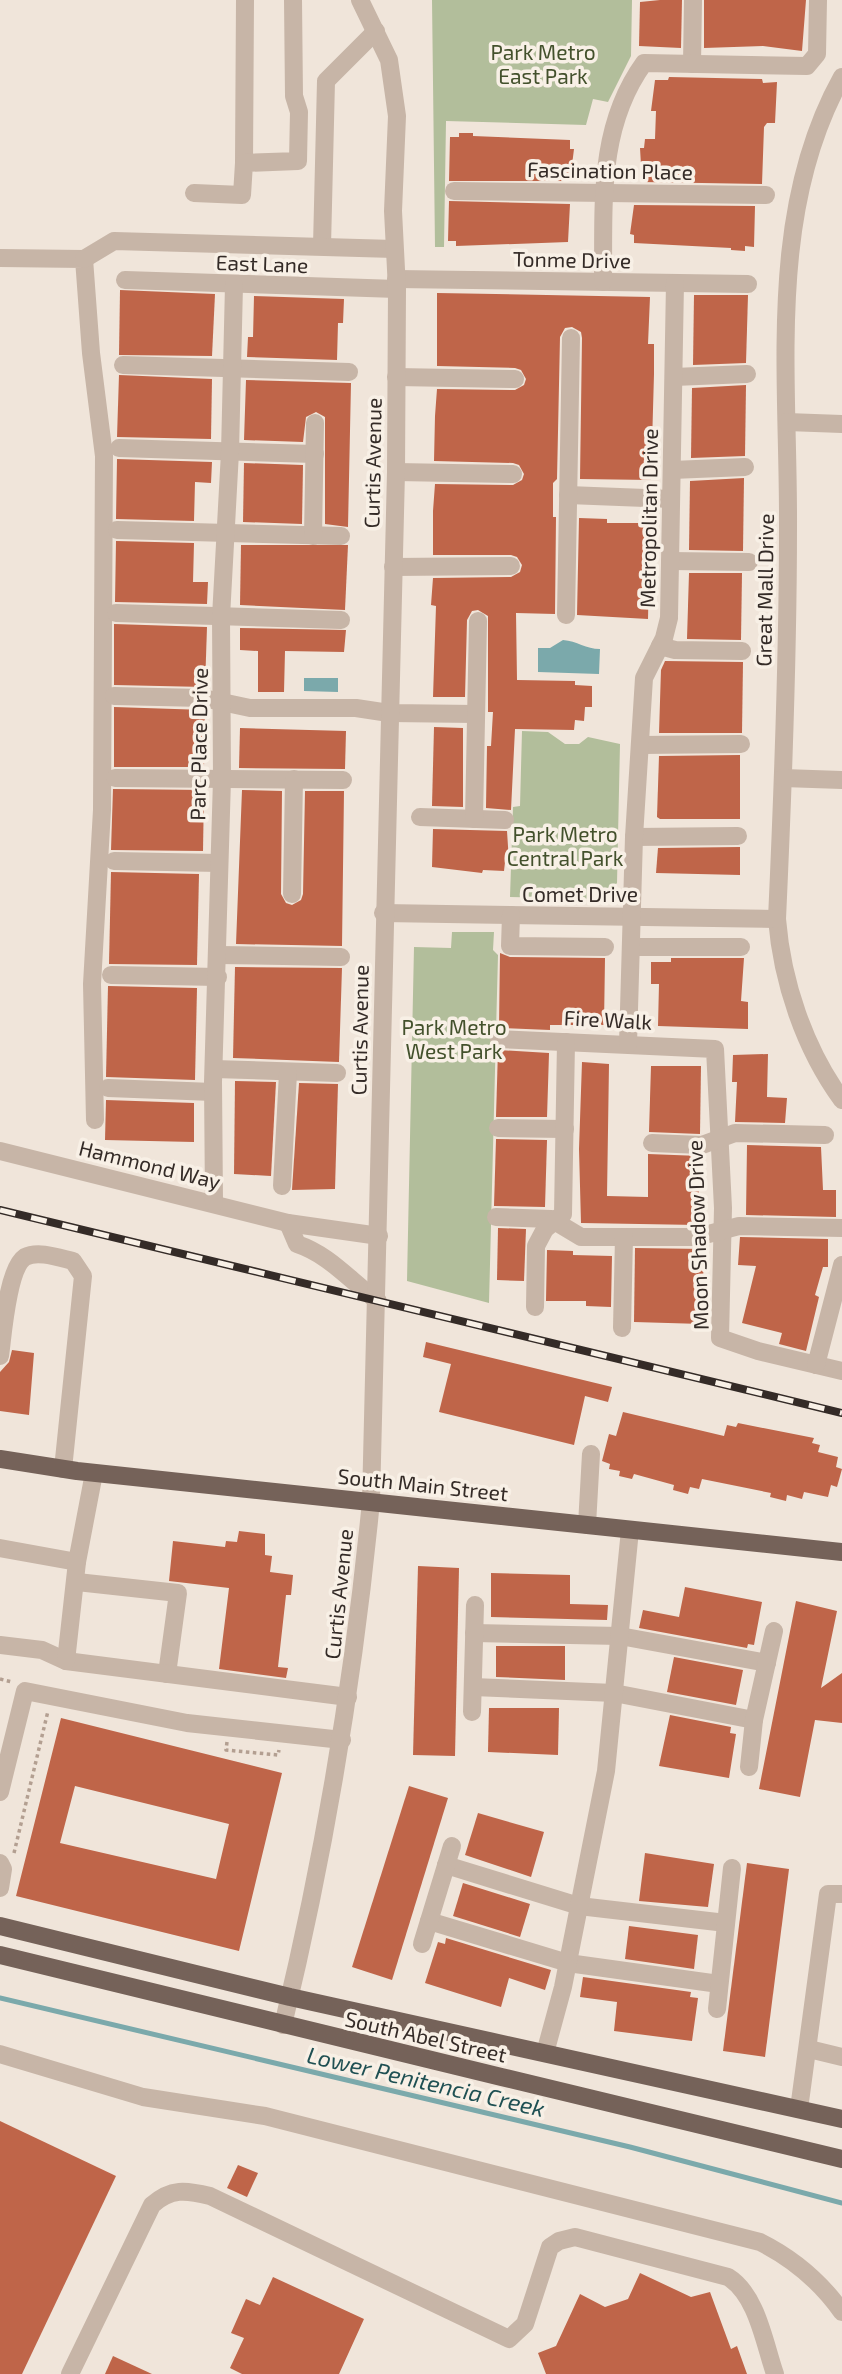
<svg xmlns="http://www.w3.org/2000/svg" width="842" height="2374" viewBox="0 0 842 2374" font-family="'Exo 2',sans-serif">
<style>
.green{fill:#b2be9b}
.water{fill:#7ba9ab}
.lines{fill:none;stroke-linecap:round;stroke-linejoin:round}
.stream{stroke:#7ba9ab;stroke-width:5}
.building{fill:#bf6549;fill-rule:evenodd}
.path{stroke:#b39f91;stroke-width:3.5;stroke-dasharray:3.5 3.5;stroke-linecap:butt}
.minor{stroke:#c7b5a7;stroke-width:18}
.major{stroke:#756259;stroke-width:18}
.rail-casing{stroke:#342b27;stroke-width:8}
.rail{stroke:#f8f0e6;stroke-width:5;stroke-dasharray:16;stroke-linecap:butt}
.labels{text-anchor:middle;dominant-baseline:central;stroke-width:7;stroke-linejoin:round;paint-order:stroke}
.park-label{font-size:21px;fill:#43512c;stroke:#f8f0e6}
.street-label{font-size:21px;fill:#342b27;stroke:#f8f0e6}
.water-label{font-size:23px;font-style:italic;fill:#1f5053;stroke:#f8f0e6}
</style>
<rect width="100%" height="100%" fill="#f0e5da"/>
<!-- green -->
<g class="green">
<path d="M432 0H632L631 56 608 102 593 99 586 125 446 121 444 247H435Z"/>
<path d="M522 731 548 732 565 744H579L588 737 620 744 617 883 602 899 510 897 513 807 520 806Z"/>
<path d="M452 932H494L493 950 498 955 489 1303 407 1281 414 947 451 948Z"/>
</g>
<!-- water -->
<g class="water">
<path d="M563 640C577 641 586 649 600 649L599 674 538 672V648H550Z"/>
<path d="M304 678H338V692L304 691Z"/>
</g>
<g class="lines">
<!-- stream -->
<path class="stream" d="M0 1998 630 2147 842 2203"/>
</g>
<!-- building -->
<g class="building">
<path d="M660 0H682L681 48 639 46 640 2Z"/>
<path d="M704 0H806L802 51 763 46 704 48Z"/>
<path d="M669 77 762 79 763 83 777 82 775 123H767L764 127 762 184 642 182 640 148H644L645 139H655L656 111H651L655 80H668Z"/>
<path d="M459 133H473V136L570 140V149H574L570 181H449L450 137H459Z"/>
<path d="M449 201 570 204 568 242 456 246V241H448Z"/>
<path d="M634 205 755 206 754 247 745 246V251L731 250V248L634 243V235L630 234Z"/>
<path d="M120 290 215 294 212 356 119 355Z"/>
<path d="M437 293 650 297 648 344H654V374L651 480 580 479 582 338 581 332 572 327 565 328 560 337 557 479 553 483V517H556L555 614 516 613 517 680 575 681V685L592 686V707H585L584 721 575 720 574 730 515 729 511 810 486 808 487 746H491L493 712H488V616L478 610 472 611 467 620 465 697H433L436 606 431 605 433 578 511 577 520 572 522 565 517 557 511 555H433V511L435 484 513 485 522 480 524 474 519 465 513 463 434 461 435 416 437 389 515 390 524 385 526 379 521 370 515 368 437 366Z"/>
<path d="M694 295H748L746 363 693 365Z"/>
<path d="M254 296 344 299 343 323H338L337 360 247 357 248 337H253Z"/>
<path d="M119 375 212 379 211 439 117 437Z"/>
<path d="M246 380 351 383 348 527 325 524V417L316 412 306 417 303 442 244 440Z"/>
<path d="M746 385 745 456 691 458 692 388Z"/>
<path d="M117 459 212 462 211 483 195 482 194 521 116 519Z"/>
<path d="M244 463 303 465 302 524 243 522Z"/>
<path d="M744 478 743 551 689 550 690 481Z"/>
<path d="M579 518 607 519V523H650L648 619 577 615Z"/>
<path d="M116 541 194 543 193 582H208L207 604 115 602Z"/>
<path d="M241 545H348L345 610 240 605Z"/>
<path d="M689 573H742L741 640 687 639Z"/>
<path d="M114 624 207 627 205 687 114 685Z"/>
<path d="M240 628 346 630 344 652 285 651 284 692H258V651L240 650Z"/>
<path d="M665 661 743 662 742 733H659L661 670Z"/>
<path d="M114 707 205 710 204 767H114Z"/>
<path d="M434 727 463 728V807L432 806Z"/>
<path d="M240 728 346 731 345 769 239 768Z"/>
<path d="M740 755V819H660L657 817 659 756Z"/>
<path d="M113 789 204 790 203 851 111 850Z"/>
<path d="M242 790 282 791 281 894 286 903 292 905 301 900 303 894 305 791H344L342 946 236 944Z"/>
<path d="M433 829 507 831 509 862H505L504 871 483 870 482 873 432 867Z"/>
<path d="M740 847V875L656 873 658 848Z"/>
<path d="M111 872 199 874 197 965 109 964Z"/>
<path d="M500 953 510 957 605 958 604 1025H550V1030L499 1028Z"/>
<path d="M671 958H744L741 1001 748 1002V1029L658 1026 659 984H651V962H671Z"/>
<path d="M235 967 342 968 339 1062 233 1058Z"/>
<path d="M108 986 197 988 195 1080 106 1077Z"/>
<path d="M498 1050 549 1053 547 1117H496Z"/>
<path d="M768 1054 767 1097 787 1098 785 1123 735 1122 737 1082H732L733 1055Z"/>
<path d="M582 1062 609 1064 607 1196 648 1197V1154L700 1156 698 1225 581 1223 579 1149Z"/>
<path d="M651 1066H701L700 1134 649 1132Z"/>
<path d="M235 1081 276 1082 271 1176 234 1174Z"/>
<path d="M299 1083 338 1084 335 1189 292 1190Z"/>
<path d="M106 1100 194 1103V1142L105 1140Z"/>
<path d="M496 1139 547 1140 545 1207 494 1206Z"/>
<path d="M747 1145 821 1147 823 1190H836V1217L746 1215Z"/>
<path d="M498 1228 526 1229 524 1281 497 1280Z"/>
<path d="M740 1237 828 1239V1267H823L815 1295 819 1297 806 1351 779 1344 782 1333 742 1323 756 1266 738 1265Z"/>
<path d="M635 1248 704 1249 702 1324 634 1322Z"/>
<path d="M547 1250 573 1251V1255L612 1256 611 1307 586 1306V1301H546Z"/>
<path d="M426 1342 612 1387 608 1402 585 1396 574 1445 439 1412 451 1364 423 1357Z"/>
<path d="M12 1350 34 1353 29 1415 0 1411V1372L9 1362Z"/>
<path d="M623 1412 724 1436 727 1425 736 1427 738 1423 814 1438 812 1443 820 1445 818 1452 838 1457 836 1467 842 1469 837 1487 831 1485 828 1497 804 1492 802 1499 787 1495 786 1501 770 1497 771 1493 702 1479 699 1489 690 1487 688 1494 673 1490 674 1485 634 1474 632 1479 619 1476 620 1471 609 1469 610 1464 602 1461 609 1434 616 1436Z"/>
<path d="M239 1531 265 1534V1555L272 1556 270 1572 293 1575 291 1595H286L278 1667 288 1668 286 1678 219 1669 229 1588 169 1581 173 1541 225 1547 226 1541 237 1542Z"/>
<path d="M418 1566 459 1568 455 1756 413 1755Z"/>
<path d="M491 1573 570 1575V1604L608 1605 607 1620 491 1617Z"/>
<path d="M685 1587 762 1602 754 1645 748 1644 747 1648 639 1628 643 1610 679 1617Z"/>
<path d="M796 1601 837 1611 821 1688 842 1673V1723L815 1720 800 1797 759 1789Z"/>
<path d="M496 1646H565V1680L496 1677Z"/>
<path d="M674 1657 743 1670 736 1705 667 1692Z"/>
<path d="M489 1708H559L558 1755 488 1752Z"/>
<path d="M670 1715 731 1727 730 1733 736 1734 729 1778 659 1766Z"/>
<path d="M61 1718 282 1773 239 1951 16 1896ZM75 1786 229 1824 216 1879 60 1843Z"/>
<path d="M409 1786 448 1798 392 1980 352 1967Z"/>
<path d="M478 1813 544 1832 531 1877 465 1855Z"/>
<path d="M645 1853 714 1864 708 1907 639 1901Z"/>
<path d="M747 1863 789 1869 765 2057 723 2051Z"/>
<path d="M463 1883 530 1904 520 1937 453 1916Z"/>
<path d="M629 1926 698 1935 694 1969 625 1959Z"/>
<path d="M446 1938 551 1970 545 1990 509 1978 501 2007 425 1983 438 1942 445 1944Z"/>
<path d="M583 1977 691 1992 690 1997 698 1998 692 2041 614 2031 617 2002 580 1997Z"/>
<path d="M0 2121 116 2176 22 2374H0Z"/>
<path d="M238 2165 258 2173 247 2197 227 2188Z"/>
<path d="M640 2273 691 2297 710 2292 731 2349 737 2346 747 2374H546L538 2353 556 2346 580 2294 605 2307 628 2299Z"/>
<path d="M273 2277 364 2319 339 2374H242L230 2368 244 2338 231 2333 246 2299 260 2305Z"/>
<path d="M113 2356 152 2374H105Z"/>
</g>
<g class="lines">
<!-- path -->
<g class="path">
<path d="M0 1679 12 1682"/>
<path d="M227 1742 226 1750 278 1755 279 1750"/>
<path d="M14 1853 48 1711"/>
</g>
<!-- minor -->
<g class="minor">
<path d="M692 64 693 0"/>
<path d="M842 77C766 213 789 378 788 528 788 658 783 788 777 919 782 981 804 1048 842 1100"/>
<path d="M244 163 245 0"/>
<path d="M454 191 766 195"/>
<path d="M194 193 242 195 244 163 298 161 299 112 294 96 293 0"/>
<path d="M322 246 326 81 376 31"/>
<path d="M0 258 84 259 91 353 104 456 102 810 92 984 95 1120"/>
<path d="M84 259 114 241 394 249"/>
<path d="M396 279 748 284"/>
<path d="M125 280 397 289"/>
<path d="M603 282C604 206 597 128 644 63L807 66 817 54 818 0"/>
<path d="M123 365 349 372"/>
<path d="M396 377 515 379"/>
<path d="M674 377 747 374"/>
<path d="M787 422 842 424"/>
<path d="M119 448 315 454"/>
<path d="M672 470 745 467"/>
<path d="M396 472 513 474"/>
<path d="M568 495 671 499"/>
<path d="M117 530 341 536"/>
<path d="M313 536 315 423"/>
<path d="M670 561 749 562"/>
<path d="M393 567 511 566"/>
<path d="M116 613 341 620"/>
<path d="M566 615 571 338"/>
<path d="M660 646 675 650 742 651"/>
<path d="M114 696 203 698 250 708H356L389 713 476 714"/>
<path d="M641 745 741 744"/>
<path d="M115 778 343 780"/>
<path d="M783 778 842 780"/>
<path d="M420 817 505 820"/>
<path d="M474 819 478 621"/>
<path d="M634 837 738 836"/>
<path d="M114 861 219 863"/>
<path d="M292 894 294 779"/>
<path d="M383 913 777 919"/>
<path d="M511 915 510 946 605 947"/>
<path d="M631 947H741"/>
<path d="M219 955 341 957"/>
<path d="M111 975 218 977"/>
<path d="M499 1039 715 1049 723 1208 720 1338 758 1351 842 1371"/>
<path d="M628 1044 634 837 644 678 664 638 669 618 675 283"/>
<path d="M214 1069 337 1073"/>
<path d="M108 1088 213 1092"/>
<path d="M498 1128 565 1129"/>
<path d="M652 1143 702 1145 735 1133 825 1135"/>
<path d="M0 1151 288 1223 379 1236"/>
<path d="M282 1186 288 1073"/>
<path d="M214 1203 213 1082 222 779 221 617 230 452 234 285"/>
<path d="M496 1217 551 1219 581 1237H697L739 1226 842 1228"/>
<path d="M288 1223 297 1244C330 1255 350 1281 378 1301"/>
<path d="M535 1307 536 1246 545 1229 563 1214 566 1042"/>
<path d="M622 1328 624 1237"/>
<path d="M0 1356C3 1336 7 1269 25 1257 38 1250 60 1258 73 1261L83 1276 63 1469"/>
<path d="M816 1365 842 1265"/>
<path d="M587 1525 591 1454"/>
<path d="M0 1548 77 1562"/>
<path d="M77 1582 178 1593 167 1674"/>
<path d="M474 1633 620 1636 767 1663"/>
<path d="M0 1645 42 1650 66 1661 348 1697"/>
<path d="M66 1661 77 1562 94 1473"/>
<path d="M473 1687 614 1693 754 1720"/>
<path d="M472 1712 475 1605"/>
<path d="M749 1767 754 1720 774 1631"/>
<path d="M0 1792 25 1691 187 1723 342 1740"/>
<path d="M0 1863 3 1869 0 1888"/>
<path d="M446 1865 579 1906 726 1923"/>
<path d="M429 1921 568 1963 719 1984"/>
<path d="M422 1944 452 1846"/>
<path d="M717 2009 732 1868"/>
<path d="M283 2025C325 1852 354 1677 371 1501L396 472 397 289 393 211 397 116 389 60 360 0"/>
<path d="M809 2049 842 2057"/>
<path d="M545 2053 563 1987 606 1771 630 1530"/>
<path d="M0 2054 143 2097 265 2116 760 2242C794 2259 820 2281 842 2312"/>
<path d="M799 2109 828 1894H842"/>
<path d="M70 2374 152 2205C171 2188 186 2190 210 2196L509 2339 525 2324 550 2247 559 2241 575 2237 728 2277C757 2295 764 2342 775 2374"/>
</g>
<!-- major -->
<g class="major">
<path d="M0 1459 77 1471 842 1552"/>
<path d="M0 1926 290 1997 842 2119"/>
<path d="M0 1955C281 2023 561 2092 842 2159"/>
</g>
<!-- rail casing -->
<g class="rail-casing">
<path id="rail" d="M0 1210 842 1413"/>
</g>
<!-- rail -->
<use href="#rail" class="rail"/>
</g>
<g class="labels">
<!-- park labels -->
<g class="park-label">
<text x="543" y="51">Park Metro<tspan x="543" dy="24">East Park</tspan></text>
<text x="565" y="833">Park Metro<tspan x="565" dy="24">Central Park</tspan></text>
<text x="454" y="1026">Park Metro<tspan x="454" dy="24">West Park</tspan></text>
</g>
<!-- street labels -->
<g class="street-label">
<text transform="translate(610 170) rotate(1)">Fascination Place</text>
<text transform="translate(572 259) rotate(1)">Tonme Drive</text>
<text transform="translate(262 263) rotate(2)">East Lane</text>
<text transform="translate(372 463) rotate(-89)">Curtis Avenue</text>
<text transform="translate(648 518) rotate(-89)">Metropolitan Drive</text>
<text transform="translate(764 590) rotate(-89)">Great Mall Drive</text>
<text transform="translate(198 744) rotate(-89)">Parc Place Drive</text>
<text x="580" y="893">Comet Drive</text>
<text transform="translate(608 1019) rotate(3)">Fire Walk</text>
<text transform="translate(359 1030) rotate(-89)">Curtis Avenue</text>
<text transform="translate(150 1164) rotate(14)">Hammond Way</text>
<text transform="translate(697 1235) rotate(-92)">Moon Shadow Drive</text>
<text transform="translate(423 1484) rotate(6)">South Main Street</text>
<text transform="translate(338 1594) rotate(-84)">Curtis Avenue</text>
<text transform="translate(426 2036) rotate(13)">South Abel Street</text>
</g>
<!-- water labels -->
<g class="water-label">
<text transform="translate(426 2081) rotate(13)">Lower Penitencia Creek</text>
</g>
</g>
</svg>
